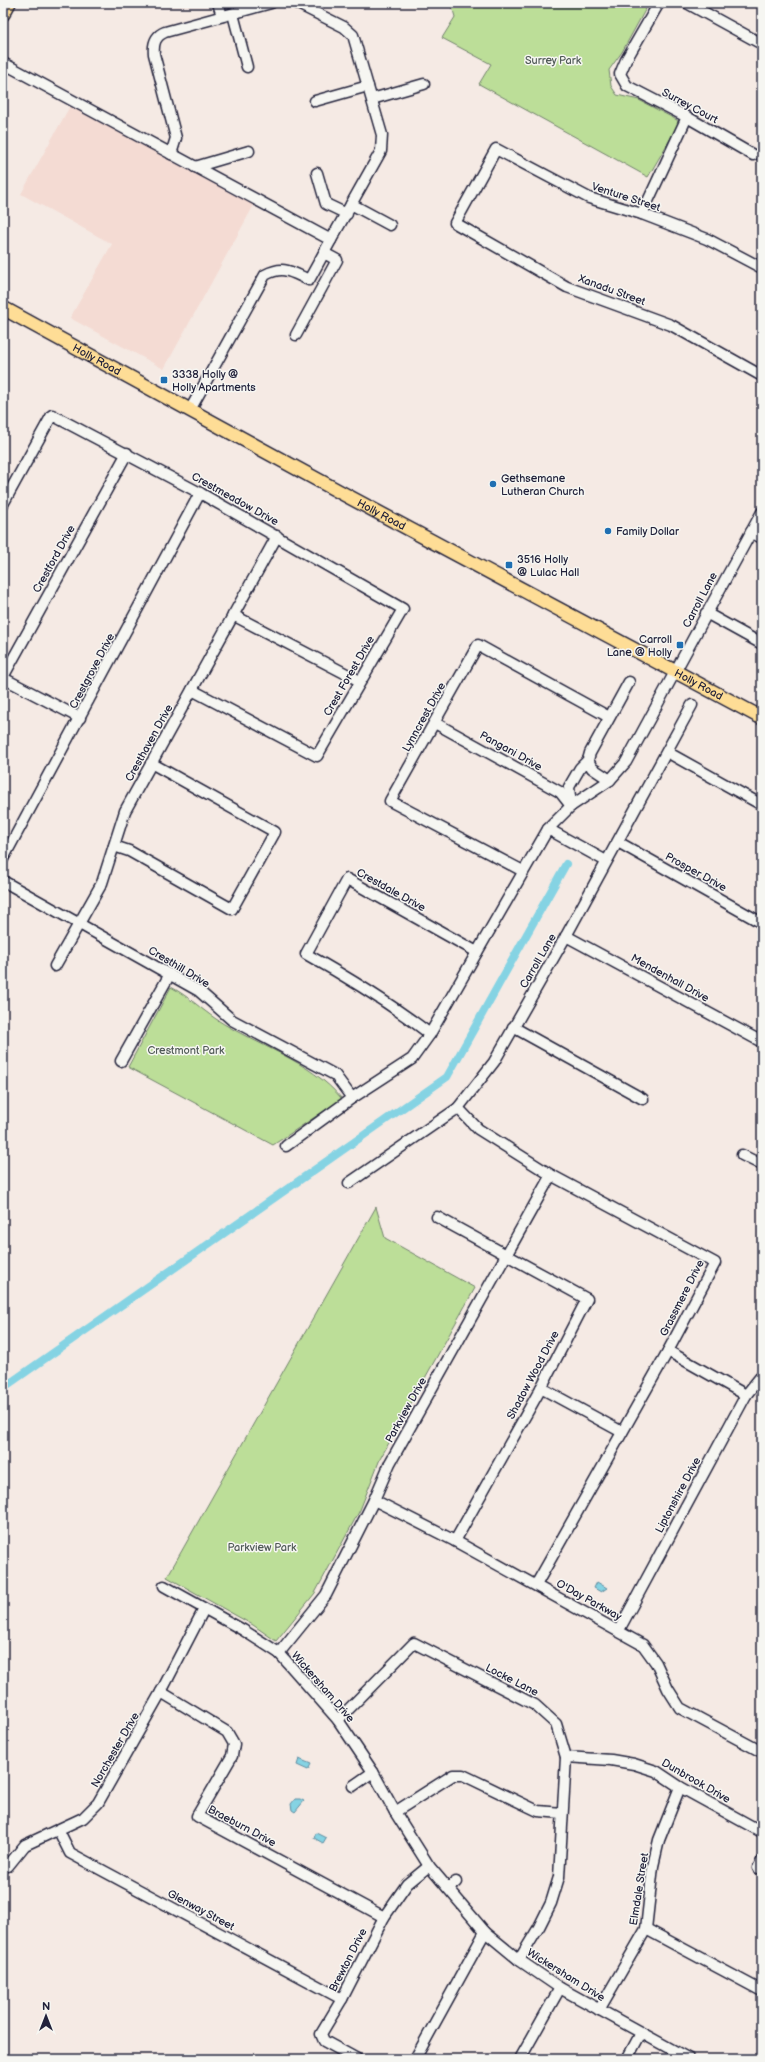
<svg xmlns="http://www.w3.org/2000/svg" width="765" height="2062" viewBox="0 0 765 2062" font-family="'Balsamiq Sans',sans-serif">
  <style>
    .built { fill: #f4dbd3 }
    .green { fill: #bcde98; stroke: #6f806a }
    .water { fill: #85d3e3; stroke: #5d8ca0 }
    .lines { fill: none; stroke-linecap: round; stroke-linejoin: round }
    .canal { stroke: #85d3e3; stroke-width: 8 }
    .minor-casing { stroke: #22223b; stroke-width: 13 }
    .major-casing { stroke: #22223b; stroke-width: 16 }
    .minor { stroke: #f6f6f2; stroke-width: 10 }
    .major { stroke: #fedd96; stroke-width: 13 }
    .poi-dot { fill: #1f6fb2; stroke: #f6f6f2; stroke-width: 1.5 }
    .labels { text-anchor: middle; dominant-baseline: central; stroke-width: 3; stroke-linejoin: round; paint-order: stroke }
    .park-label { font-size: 11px; fill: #505a57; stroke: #f6f6f2 }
    .street-label { font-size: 11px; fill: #22223b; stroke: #f6f6f2 }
    .poi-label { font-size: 11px; fill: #22223b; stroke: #f6f6f2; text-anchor: start }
  </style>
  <rect width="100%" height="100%" fill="#f5eae4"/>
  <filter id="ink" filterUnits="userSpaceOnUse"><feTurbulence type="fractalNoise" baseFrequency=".025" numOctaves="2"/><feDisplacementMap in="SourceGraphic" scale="8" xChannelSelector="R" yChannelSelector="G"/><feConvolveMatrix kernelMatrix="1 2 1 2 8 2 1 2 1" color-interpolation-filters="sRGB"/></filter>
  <g filter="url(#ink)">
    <path class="built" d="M70 106 254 205 164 369 70 318 112 244 21 194Z"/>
    <g class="green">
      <path d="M451 3H649L622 52 609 70 611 86 617 95 639 100 677 120 679 124 648 177 479 84 491 64 442 38 455 17Z"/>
      <path d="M171 987C188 996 201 1009 216 1019 257 1046 310 1060 342 1099L273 1145 128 1067Z"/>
      <path d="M376 1207 385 1238 475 1288 380 1459 360 1510 315 1593 276 1641 253 1625 167 1577Z"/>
    </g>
    <g class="water">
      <path d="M597 1582 607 1588 601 1592 594 1588Z"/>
      <path d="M299 1759 311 1764 308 1770 297 1765Z"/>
      <path d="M295 1799H300L304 1801 295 1812 292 1810 291 1804Z"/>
      <path d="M316 1833 326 1838 323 1843 314 1838Z"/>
    </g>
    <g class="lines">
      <path class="canal" d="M3 1388 447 1077 566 864"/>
      <defs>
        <g id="minor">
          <path d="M218 3 222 16"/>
          <path d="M296 3 344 27 353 35 382 135 381 151 331 240"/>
          <path d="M659 3 626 60 620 74 627 86 687 117 753 155"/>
          <path d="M687 3 762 44"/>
          <path d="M233 14 247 67"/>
          <path d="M3 63 331 240 309 280C291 272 284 265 265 275L190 410"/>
          <path d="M372 99 424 84"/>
          <path d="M315 101 368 86"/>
          <path d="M171 154 176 138 154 54C153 44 155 36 165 32L271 3"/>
          <path d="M195 167 249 151"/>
          <path d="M317 173 326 204 347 214"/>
          <path d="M351 204 390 225"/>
          <path d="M642 214 687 117"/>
          <path d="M762 268 707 239 642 214 589 198 496 149 455 223 567 287 671 325 762 376"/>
          <path d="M296 335 337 260 324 253"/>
          <path d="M3 504 52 415 200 493 403 609 317 756 192 690"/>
          <path d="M751 532 762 538"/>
          <path d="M706 613 762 644"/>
          <path d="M233 615 360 681"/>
          <path d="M3 677 127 453"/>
          <path d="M3 678 80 718"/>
          <path d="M435 723 560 792 571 806"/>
          <path d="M667 752 762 805"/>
          <path d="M610 780 592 768 588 760 590 753 629 682"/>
          <path d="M571 806 569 787 580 768 588 760"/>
          <path d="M548 829 606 861"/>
          <path d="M618 842 762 923"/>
          <path d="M114 846 129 851 232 909 275 832 151 763"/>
          <path d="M3 859 200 493"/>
          <path d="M523 871 390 801 478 645 609 717"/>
          <path d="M3 881 199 991 232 1020 335 1075 352 1098"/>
          <path d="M566 936 762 1042"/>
          <path d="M55 966 102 883 125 811 277 536"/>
          <path d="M513 1027 643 1099"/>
          <path d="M430 1034C391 1004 349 978 306 954L347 879 477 952"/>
          <path d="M121 1061 170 974"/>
          <path d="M458 1108 478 1129 551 1175 715 1263 668 1351 536 1585"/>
          <path d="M286 1146 352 1098 412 1059 430 1034 548 829 571 806 610 780 626 762 762 512"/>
          <path d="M742 1155 762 1165"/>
          <path d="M349 1183 458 1108 494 1062 566 936 692 705"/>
          <path d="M437 1217 587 1299 541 1388 455 1541"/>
          <path d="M668 1351 746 1395"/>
          <path d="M541 1388 622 1432"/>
          <path d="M374 1500 455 1541 643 1645 656 1663 668 1689 680 1708 762 1752"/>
          <path d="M164 1586 243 1630 279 1653 338 1720 373 1772 395 1812 429 1866 485 1932 519 1960 560 1988 689 2059"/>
          <path d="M619 1630 746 1395 762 1375"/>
          <path d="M279 1653 326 1595 374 1500 390 1463 551 1175"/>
          <path d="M161 1692 227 1732 234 1744 232 1756 197 1816 384 1917"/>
          <path d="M338 1720 414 1643 535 1705 556 1724 566 1757 559 1877 551 1903 539 1927 519 1960"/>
          <path d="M566 1757 611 1760 634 1764 656 1771 680 1787 762 1832"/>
          <path d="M353 1786 373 1772"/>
          <path d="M395 1812 453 1775H463L538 1811 562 1813"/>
          <path d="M59 1831 70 1853 342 1999"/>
          <path d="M8 1866 25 1845 83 1818 98 1803 161 1692 204 1609"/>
          <path d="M758 1868 762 1861"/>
          <path d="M448 1888 456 1882"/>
          <path d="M646 1929 762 1991"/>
          <path d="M599 2010 646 1929 653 1866 659 1840 680 1787"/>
          <path d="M357 2059 324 2041 321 2034 342 1999 384 1917 407 1884 429 1866"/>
          <path d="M415 2059 485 1932"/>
          <path d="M520 2059 560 1988"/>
          <path d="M627 2059 641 2033"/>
        </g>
        <g id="major">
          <path d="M3 14 9 3"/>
          <path id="s1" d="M3 308 340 492 762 718"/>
        </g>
      </defs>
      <use href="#minor" class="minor-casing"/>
      <use href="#major" class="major-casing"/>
      <use href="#minor" class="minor"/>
      <use href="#major" class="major"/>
    </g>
  </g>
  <g class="poi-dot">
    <rect x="160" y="376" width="8" height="8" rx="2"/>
    <circle cx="493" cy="484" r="4"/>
    <circle cx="608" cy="531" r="4"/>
    <rect x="505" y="561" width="8" height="8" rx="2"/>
    <rect x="676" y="641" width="8" height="8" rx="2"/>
  </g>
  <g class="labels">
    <g class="park-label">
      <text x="553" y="60">Surrey Park</text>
      <text x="186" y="1050">Crestmont Park</text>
      <text x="262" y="1547">Parkview Park</text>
    </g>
    <g class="street-label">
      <text transform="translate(690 106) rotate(28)">Surrey Court</text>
      <text transform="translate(626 197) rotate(18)">Venture Street</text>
      <text transform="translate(612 290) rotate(20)">Xanadu Street</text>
      <text stroke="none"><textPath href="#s1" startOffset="107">Holly Road</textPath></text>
      <text transform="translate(235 499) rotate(29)">Crestmeadow Drive</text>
      <text stroke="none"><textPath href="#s1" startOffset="431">Holly Road</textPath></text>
      <text transform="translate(54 559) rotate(-61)">Crestford Drive</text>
      <text transform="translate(700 600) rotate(-62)">Carroll Lane</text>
      <text transform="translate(92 671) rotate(-62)">Crestgrove Drive</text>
      <text transform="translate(349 676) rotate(-60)">Crest Forest Drive</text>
      <text stroke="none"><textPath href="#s1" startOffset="791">Holly Road</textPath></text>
      <text transform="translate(424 717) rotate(-61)">Lynncrest Drive</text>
      <text transform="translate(149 743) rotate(-61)">Cresthaven Drive</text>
      <text transform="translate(511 751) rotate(29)">Pangani Drive</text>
      <text transform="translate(696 872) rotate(29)">Prosper Drive</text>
      <text transform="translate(391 890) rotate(29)">Crestdale Drive</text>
      <text transform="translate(538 961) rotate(-60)">Carroll Lane</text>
      <text transform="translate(179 967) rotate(31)">Cresthill Drive</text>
      <text transform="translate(670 978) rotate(29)">Mendenhall Drive</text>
      <text transform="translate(682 1298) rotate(-63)">Grassmere Drive</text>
      <text transform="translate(533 1375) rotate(-62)">Shadow Wood Drive</text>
      <text transform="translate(406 1410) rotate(-61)">Parkview Drive</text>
      <text transform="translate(678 1495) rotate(-62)">Liptonshire Drive</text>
      <text transform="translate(589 1600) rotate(29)">O'Day Parkway</text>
      <text transform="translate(512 1680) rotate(27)">Locke Lane</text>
      <text transform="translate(323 1687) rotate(49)">Wickersham Drive</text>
      <text transform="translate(115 1750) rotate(-60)">Norchester Drive</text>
      <text transform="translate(696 1781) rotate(30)">Dunbrook Drive</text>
      <text transform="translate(242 1826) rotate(28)">Braeburn Drive</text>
      <text transform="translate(639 1889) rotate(-81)">Elmdale Street</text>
      <text transform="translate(201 1910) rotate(28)">Glenway Street</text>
      <text transform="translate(348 1960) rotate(-63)">Brewton Drive</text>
      <text transform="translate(566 1975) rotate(32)">Wickersham Drive</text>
    </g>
    <g class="poi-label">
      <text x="172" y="374">3338 Holly @<tspan x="172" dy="13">Holly Apartments</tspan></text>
      <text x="501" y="478">Gethsemane<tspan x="501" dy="13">Lutheran Church</tspan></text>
      <text x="616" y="531">Family Dollar</text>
      <text x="517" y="559">3516 Holly<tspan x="517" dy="13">@ Lulac Hall</tspan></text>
      <text x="672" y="639" text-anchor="end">Carroll<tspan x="672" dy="13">Lane @ Holly</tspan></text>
    </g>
  </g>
  <rect width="765" height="2062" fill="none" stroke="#f6f6f2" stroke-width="16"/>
  <rect x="8" y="8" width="749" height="2046" fill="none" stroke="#22223b" stroke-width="1.5" filter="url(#ink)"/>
  <g transform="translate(46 2016)" stroke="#f6f6f2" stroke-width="3" paint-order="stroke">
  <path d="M0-3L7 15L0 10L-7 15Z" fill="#22223b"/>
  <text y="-6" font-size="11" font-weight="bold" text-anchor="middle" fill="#22223b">N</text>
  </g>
</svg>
